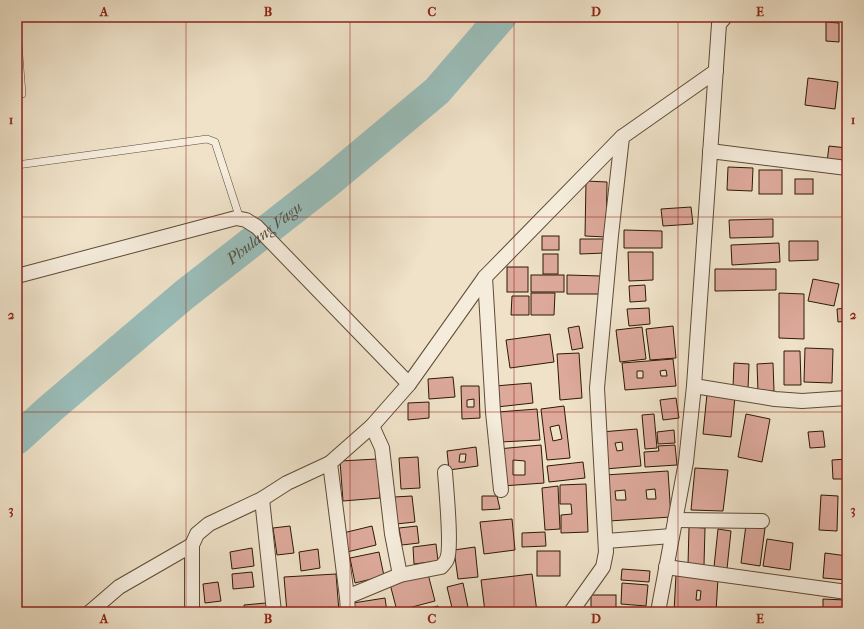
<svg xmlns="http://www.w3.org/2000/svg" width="864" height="629" viewBox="0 0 864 629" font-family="'IM FELL French Canon',serif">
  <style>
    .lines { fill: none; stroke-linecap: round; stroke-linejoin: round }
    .river { stroke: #9abdb9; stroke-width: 31 }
    .building { fill: #dda99b; stroke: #2e1906; fill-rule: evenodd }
    .service-casing { stroke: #5e4b37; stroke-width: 8 }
    .minor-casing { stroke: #5e4b37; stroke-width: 16 }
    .service { stroke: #f5ecdc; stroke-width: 7 }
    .minor { stroke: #f5ecdc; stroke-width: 14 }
    .grid { fill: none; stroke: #8f2418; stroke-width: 1; stroke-opacity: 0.55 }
    .labels { text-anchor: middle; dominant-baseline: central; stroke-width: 3.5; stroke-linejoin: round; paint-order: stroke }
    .water-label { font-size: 16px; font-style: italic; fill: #545245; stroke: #f5ecdc }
    .neatline { fill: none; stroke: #8f2418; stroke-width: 1.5 }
    .grid-label { font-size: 13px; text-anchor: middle; font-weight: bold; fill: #8f2418 }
  </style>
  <rect width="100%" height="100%" fill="#efe2c9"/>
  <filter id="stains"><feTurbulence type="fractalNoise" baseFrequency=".005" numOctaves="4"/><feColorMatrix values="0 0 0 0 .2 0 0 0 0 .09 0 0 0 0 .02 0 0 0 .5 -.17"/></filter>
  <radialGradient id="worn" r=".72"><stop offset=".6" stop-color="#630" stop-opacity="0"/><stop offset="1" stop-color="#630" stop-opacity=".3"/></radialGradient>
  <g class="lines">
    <path class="river" id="s1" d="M17 439 51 408 184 295 327 183 437 91 501 17"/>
  </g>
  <g class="building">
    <path d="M826 22 839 23V42L826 41Z"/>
    <path d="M808 78 838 82 835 109 805 105Z"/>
    <path d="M829 146 847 148V164L827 162Z"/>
    <path d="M728 167 753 168 752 191 727 190Z"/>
    <rect x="759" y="170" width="23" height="24"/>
    <rect x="795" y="179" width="18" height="15"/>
    <path d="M586 181 607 182 606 237 585 236Z"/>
    <path d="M691 207 693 224 663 226 661 209Z"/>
    <path d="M773 219V237L730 238 729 220Z"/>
    <path d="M624 230 662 231V248H624Z"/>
    <rect x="542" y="236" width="17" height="14"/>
    <path d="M580 239H605V253L580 254Z"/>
    <path d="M789 241H818V260L789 261Z"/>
    <path d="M779 243 780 262 732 265 731 245Z"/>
    <path d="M628 252H653V280L629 281Z"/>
    <rect x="543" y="254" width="15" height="20"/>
    <rect x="507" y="267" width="21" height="25"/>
    <path d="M715 269H776V290L715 291Z"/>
    <rect x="531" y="275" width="33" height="17"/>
    <path d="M567 275 601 276 600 294H567Z"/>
    <path d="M813 279 839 284 834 306 808 301Z"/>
    <path d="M645 285 646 301 630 302 629 286Z"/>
    <path d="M531 293H555L554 315H531Z"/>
    <path d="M779 293 804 294V339L779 338Z"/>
    <path d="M512 296H529V315H511Z"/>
    <path d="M649 308 650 324 629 326 627 309Z"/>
    <path d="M847 308V321L838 322 837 309Z"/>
    <path d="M579 326 583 348 572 350 568 328Z"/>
    <path d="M673 326 676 358 650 360 646 329Z"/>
    <path d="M642 327 646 359 620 362 616 330Z"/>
    <path d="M550 334 554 362 510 368 506 340Z"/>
    <path d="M805 348 833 349 832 383 804 382Z"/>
    <path d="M784 351H800L801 385H784Z"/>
    <path d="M579 353 582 398 560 400 557 354Z"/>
    <path d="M673 359 676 386 625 390 622 363ZM666 370 667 376H661L660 371ZM637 371H643V378H637Z"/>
    <path d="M734 363 749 364 748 389 733 388Z"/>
    <path d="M773 363 774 391 758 392 757 364Z"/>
    <path d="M453 377 455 397 429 399 428 379Z"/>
    <path d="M531 383 533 403 497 407 495 386Z"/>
    <path d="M461 386H479L480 418 462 419ZM474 399V407H467V400Z"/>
    <path d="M707 394 735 397 731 437 703 434Z"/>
    <path d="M676 398 679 418 663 420 660 400Z"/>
    <path d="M429 402V418L408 420V403Z"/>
    <path d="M564 406 570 458 547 460 541 409ZM559 425 562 439 553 441 550 427Z"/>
    <path d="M537 409 540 440 500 442 498 412Z"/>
    <path d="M654 414 657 448 645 449 642 415Z"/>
    <path d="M746 414 770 419 762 462 738 457Z"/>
    <path d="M637 429 641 466 605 469 601 432ZM622 442 623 450 617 451 615 443Z"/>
    <path d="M674 430 675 443 658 444 657 432Z"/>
    <path d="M823 431 825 447 810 448 808 432Z"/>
    <path d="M541 445 544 483 502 486 498 449ZM513 460 525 461V475H513Z"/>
    <path d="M675 445 677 465 645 467 644 452 659 451 658 446Z"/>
    <path d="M476 447 478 466 449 470 447 451ZM460 454H466L465 462H459Z"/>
    <path d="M418 457 420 488 401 489 399 458Z"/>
    <path d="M377 459 380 498 343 501 340 461Z"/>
    <path d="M847 459V479H833L832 460Z"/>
    <path d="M583 462 585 478 549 482 547 466Z"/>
    <path d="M695 468 728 470 723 511 691 510Z"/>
    <path d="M668 471 671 517 609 521 605 475ZM655 489 656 499H647L646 490ZM625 490 626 500H616L615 491Z"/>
    <path d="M586 484 588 532 561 533V515L572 514 571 504H560V485Z"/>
    <path d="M558 486 560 529 545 530 542 488Z"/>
    <path d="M821 495 838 496 837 531 819 530Z"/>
    <path d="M412 496 415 522 396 524 394 497Z"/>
    <path d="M482 496H497L500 509 482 510Z"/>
    <path d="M512 519 515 550 484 554 480 522Z"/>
    <path d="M746 525 765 528 760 566 741 563Z"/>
    <path d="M290 526 294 553 277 555 273 528Z"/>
    <path d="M372 526 376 545 347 552 343 533Z"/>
    <path d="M417 526 419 543 402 545 399 528Z"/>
    <path d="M689 527 705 528 704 565H688Z"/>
    <path d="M718 529 731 531 727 569 714 567Z"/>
    <path d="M545 532 546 546 522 547V533Z"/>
    <path d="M767 539 793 543 790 570 763 566Z"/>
    <path d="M436 544 438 561 414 564 413 547Z"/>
    <path d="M475 547 478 577 458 579 454 550Z"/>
    <path d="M252 548 254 566 232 569 230 552Z"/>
    <path d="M318 549 320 568 301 571 299 552Z"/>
    <rect x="537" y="551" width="23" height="25"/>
    <path d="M379 552 384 576 355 583 350 558Z"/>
    <path d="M825 553 847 556V580L823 578Z"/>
    <path d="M622 569 650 571 649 582 621 580Z"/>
    <path d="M252 572 254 587 233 589 232 574Z"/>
    <path d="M336 574 339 612H287L284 577Z"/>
    <path d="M428 574 435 601 397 611 390 584Z"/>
    <path d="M532 574 537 612H485L481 580Z"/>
    <path d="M676 575 718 578 716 612H674ZM697 590 701 591 700 600H696Z"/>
    <path d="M218 582 221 601 205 603 203 584Z"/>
    <path d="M463 583 469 612H453L447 587Z"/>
    <path d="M622 583 648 585 646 606 621 604Z"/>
    <rect x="591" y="595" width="25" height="17"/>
    <path d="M385 598 387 612H355L353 603Z"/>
    <path d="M823 599 845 600 844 612H823Z"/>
    <path d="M266 603 267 612H245L244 605Z"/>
    <path d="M438 606 439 612H422L421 610Z"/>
    <path d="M218 607V612H202V608Z"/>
    <rect x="795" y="608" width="19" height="4"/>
  </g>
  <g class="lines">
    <defs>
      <g id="service">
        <path d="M17 30 22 94"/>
        <path d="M17 165 207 139 215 142 240 219"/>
      </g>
      <g id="minor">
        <path d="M710 151 847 168"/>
        <path d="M17 276 236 218 246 220 257 227 409 384 372 426 330 463 347 597 348 612"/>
        <path d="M485 277 493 412 501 490"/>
        <path d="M409 384 485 277 622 137"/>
        <path d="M694 386 775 399 802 401 847 398"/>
        <path d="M372 426 382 448 392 534 400 575"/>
        <path d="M262 499 274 612"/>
        <path d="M675 520 762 521"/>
        <path d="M606 541 672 536"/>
        <path d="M666 567 847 592"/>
        <path d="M347 597 400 575 441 567C443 565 446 562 447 559 452 548 446 487 445 472"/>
        <path d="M90 612 119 587 192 545"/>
        <path d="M192 612V545L197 534 209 524 262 499 287 483 330 463"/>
        <path d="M571 612 603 567 606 552 597 388 611 235 622 137 716 71"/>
        <path d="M658 612 686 462 694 386 719 24 725 17"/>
      </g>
    </defs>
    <use href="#service" class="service-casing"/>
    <use href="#minor" class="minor-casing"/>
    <use href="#service" class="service"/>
    <use href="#minor" class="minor"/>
  </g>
  <path class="grid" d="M186 17V612M350 17V612M514 17V612M678 17V612M17 217H847M17 412H847"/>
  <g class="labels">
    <g class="water-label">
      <text stroke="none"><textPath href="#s1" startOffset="322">Phulang Vagu</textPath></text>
    </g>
  </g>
  <rect width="864" height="629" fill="none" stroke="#efe2c9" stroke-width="44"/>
  <rect x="22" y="22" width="820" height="585" class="neatline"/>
  <g class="grid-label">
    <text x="104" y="16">A</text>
    <text x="268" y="16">B</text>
    <text x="432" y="16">C</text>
    <text x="596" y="16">D</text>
    <text x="760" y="16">E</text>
    <text x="11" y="124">1</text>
    <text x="853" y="124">1</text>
    <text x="11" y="319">2</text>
    <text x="853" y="319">2</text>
    <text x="11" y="514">3</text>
    <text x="853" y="514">3</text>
    <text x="104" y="623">A</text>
    <text x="268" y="623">B</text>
    <text x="432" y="623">C</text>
    <text x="596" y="623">D</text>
    <text x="760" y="623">E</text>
  </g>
  <rect width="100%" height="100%" filter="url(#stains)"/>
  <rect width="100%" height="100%" fill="url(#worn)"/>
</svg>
